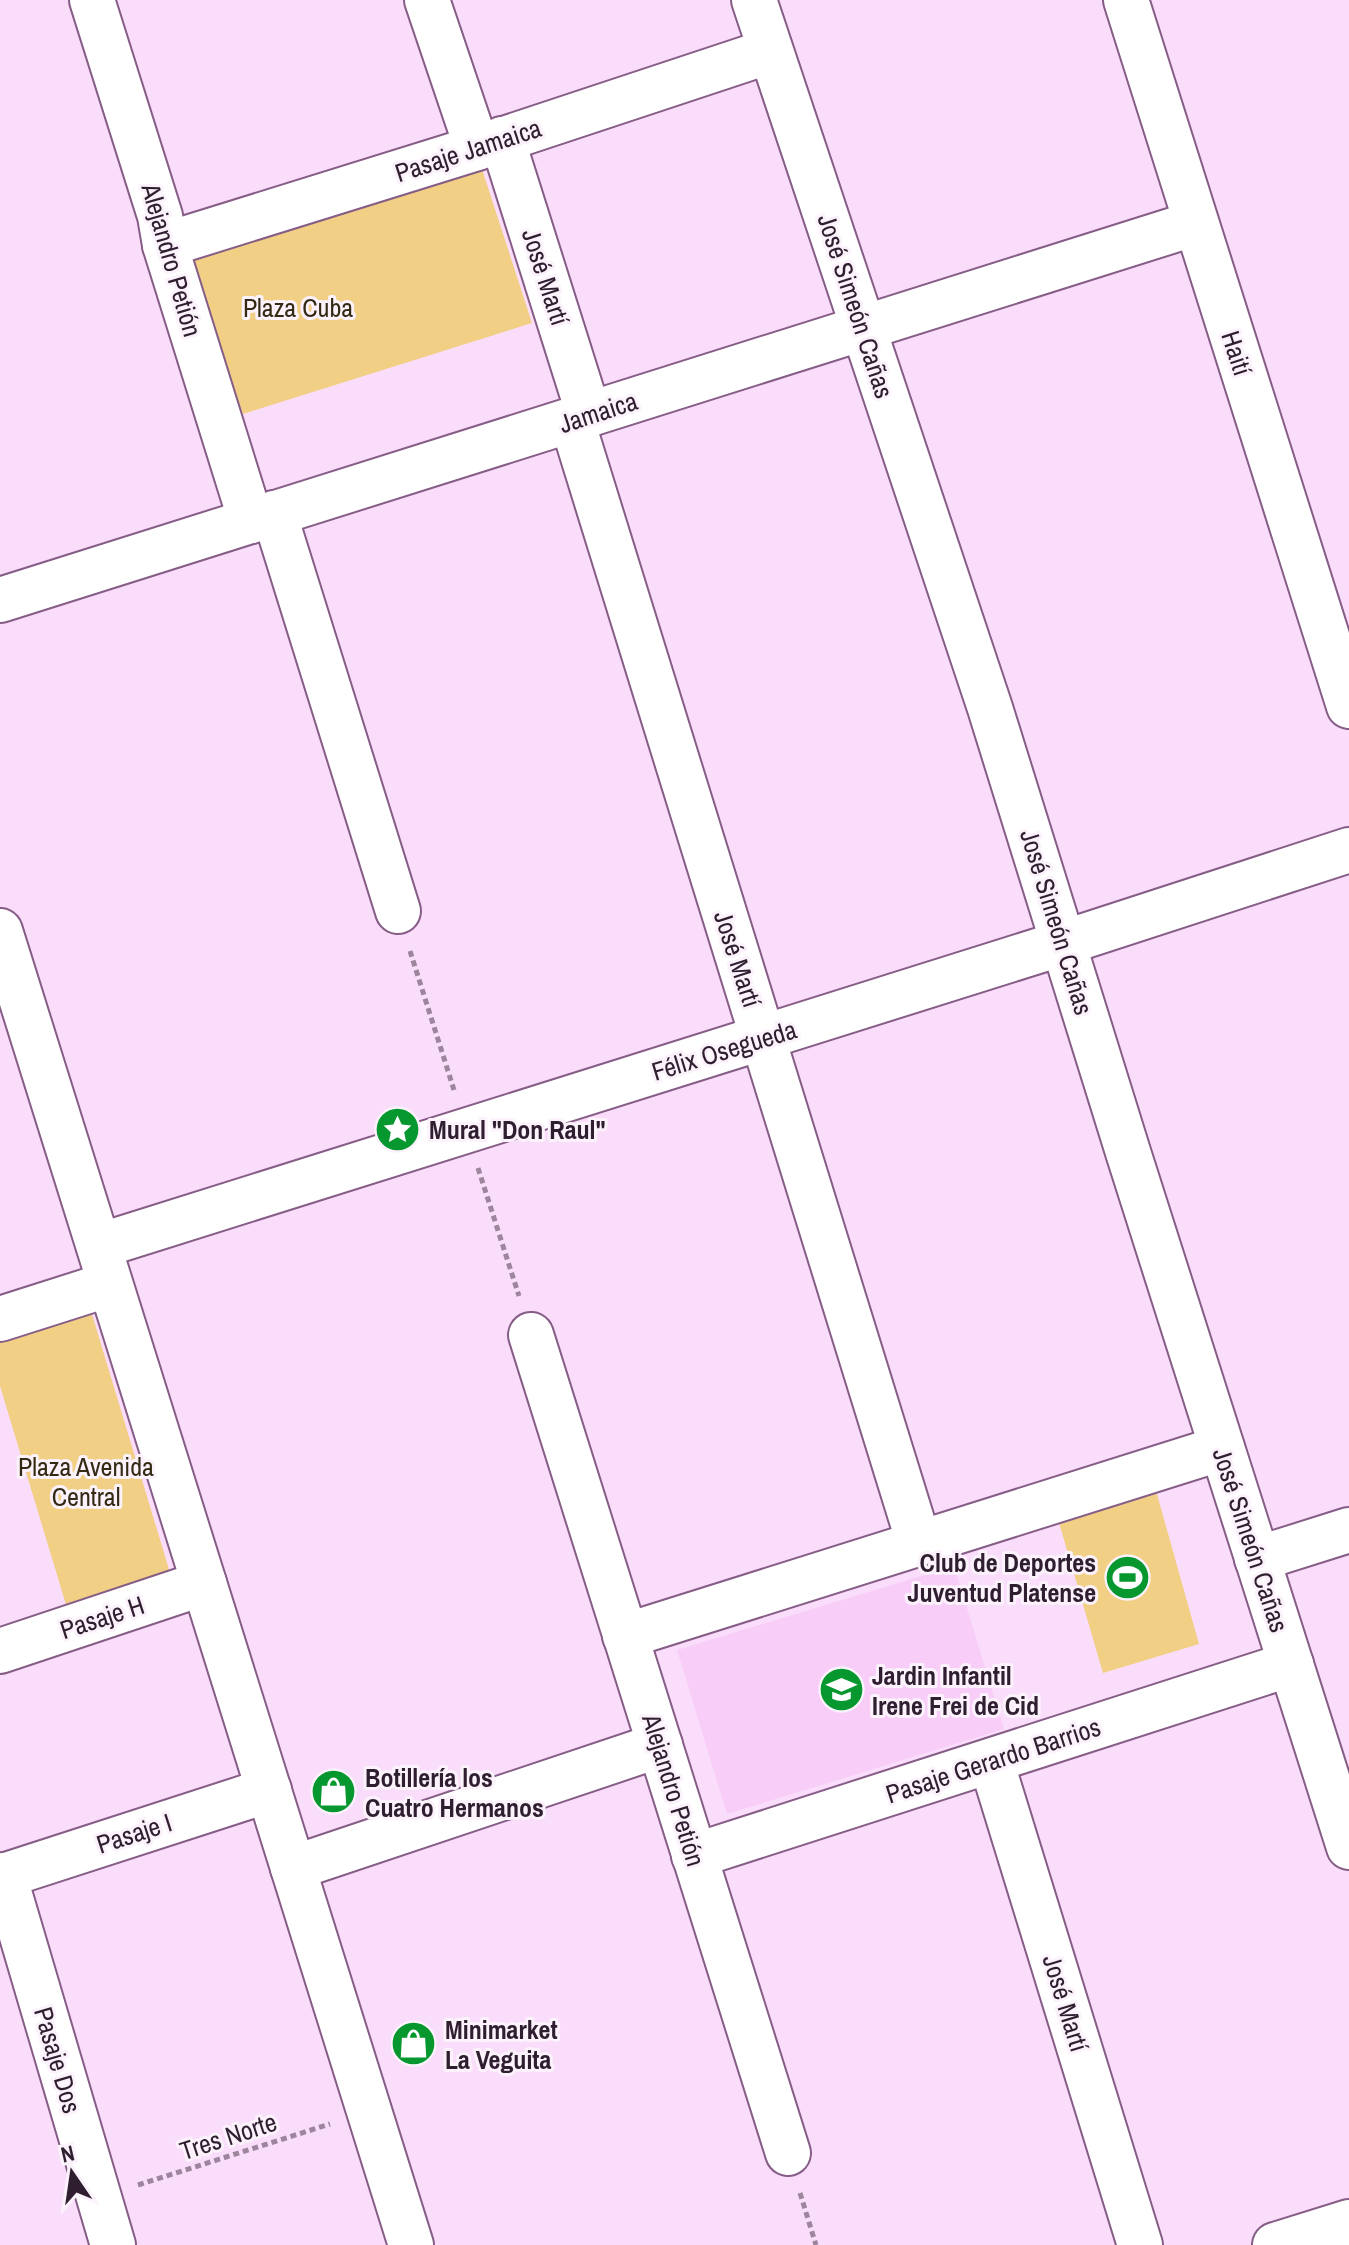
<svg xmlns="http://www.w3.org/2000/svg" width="1349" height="2245" viewBox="0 0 1349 2245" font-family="'Archivo Narrow',sans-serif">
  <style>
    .built { fill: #f8cef9 }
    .green { fill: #f1cf85 }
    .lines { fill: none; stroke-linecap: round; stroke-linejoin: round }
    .minor-casing { stroke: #865d87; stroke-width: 48 }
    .path { stroke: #9c859d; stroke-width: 5; stroke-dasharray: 6 4; stroke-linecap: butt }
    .minor { stroke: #fff; stroke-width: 44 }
    .labels { text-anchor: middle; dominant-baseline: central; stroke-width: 6; stroke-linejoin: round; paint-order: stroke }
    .street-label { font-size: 26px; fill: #2f1e30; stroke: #fbf2fb }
    .park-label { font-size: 26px; fill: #342a14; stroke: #fbf2fb }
    .poi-label { font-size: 26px; font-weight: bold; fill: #2f1e30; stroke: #fbf2fb; text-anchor: start }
  </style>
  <rect width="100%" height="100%" fill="#faddfa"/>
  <path class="built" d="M954 1566 1004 1729 727 1814 677 1650Z"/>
  <g class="green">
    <path d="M480 163 532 323 243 414 181 251Z"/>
    <path d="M91 1311 171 1576 67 1608 0 1386V1338Z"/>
    <path d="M1153 1480 1199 1644 1103 1673 1055 1509Z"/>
  </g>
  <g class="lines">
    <defs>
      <g id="minor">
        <path d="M92 0 160 216 165 245 251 521"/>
        <path d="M427 0 477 148"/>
        <path d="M754 0 990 708 1128 1152 1349 1847"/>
        <path d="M1126 0 1349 706"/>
        <path d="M502 139 589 415"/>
        <path d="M165 245 477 148 770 51"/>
        <path d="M572 421 919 1543"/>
        <path d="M274 513 398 911"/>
        <path d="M0 600 1196 223"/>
        <path d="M0 931 411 2245"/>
        <path d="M99 1246 1063 943 1349 850"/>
        <path d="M0 1319 110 1284"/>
        <path d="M531 1335 788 2153"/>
        <path d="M1257 1559 1349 1530"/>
        <path d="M625 1636 1222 1448"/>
        <path d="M0 1651 204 1583"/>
        <path d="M991 1761 1140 2245"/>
        <path d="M694 1856 1291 1664"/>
        <path d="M293 1868 660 1745"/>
        <path d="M4 1875 113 2245"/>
        <path d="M0 1877 269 1790"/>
        <path d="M1275 2245 1349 2222"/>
      </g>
    </defs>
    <use href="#minor" class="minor-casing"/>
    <g class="path">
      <path d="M410 951 454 1090"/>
      <path d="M478 1168 519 1296"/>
      <path d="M138 2185 330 2124"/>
      <path d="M800 2193 816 2245"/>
    </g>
    <use href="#minor" class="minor"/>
  </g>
  <defs>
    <symbol id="sight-disc" viewBox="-11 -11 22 22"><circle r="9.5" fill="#06972e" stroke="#fbf2fb"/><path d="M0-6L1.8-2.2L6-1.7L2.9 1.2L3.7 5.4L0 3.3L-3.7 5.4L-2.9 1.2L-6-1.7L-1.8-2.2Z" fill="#fff"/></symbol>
    <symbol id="stadium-disc" viewBox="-11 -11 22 22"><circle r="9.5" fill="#06972e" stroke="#fbf2fb"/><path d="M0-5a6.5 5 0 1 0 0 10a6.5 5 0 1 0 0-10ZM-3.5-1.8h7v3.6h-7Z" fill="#fff"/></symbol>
    <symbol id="school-disc" viewBox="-11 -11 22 22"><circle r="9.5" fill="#06972e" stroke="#fbf2fb"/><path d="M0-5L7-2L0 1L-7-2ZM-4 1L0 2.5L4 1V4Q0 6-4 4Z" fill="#fff"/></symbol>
    <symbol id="shop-disc" viewBox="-11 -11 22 22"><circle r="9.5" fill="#06972e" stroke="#fbf2fb"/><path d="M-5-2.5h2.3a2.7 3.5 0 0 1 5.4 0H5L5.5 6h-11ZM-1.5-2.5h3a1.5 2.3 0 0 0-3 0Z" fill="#fff"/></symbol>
  </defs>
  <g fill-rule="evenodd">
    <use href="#sight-disc" x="372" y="1104" width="51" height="51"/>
    <use href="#stadium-disc" x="1102" y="1552" width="51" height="51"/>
    <use href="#school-disc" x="816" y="1664" width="51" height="51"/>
    <use href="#shop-disc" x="308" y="1766" width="51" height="51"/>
    <use href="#shop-disc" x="388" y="2018" width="51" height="51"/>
  </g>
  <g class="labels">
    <g class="street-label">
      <text transform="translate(468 150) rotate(-18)">Pasaje Jamaica</text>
      <text transform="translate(172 260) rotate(74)">Alejandro Petión</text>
      <text transform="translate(546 277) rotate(72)">José Martí</text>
      <text transform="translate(856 306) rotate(72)">José Simeón Cañas</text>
      <text transform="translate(1237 353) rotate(72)">Haití</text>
      <text transform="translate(598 412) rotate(-18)">Jamaica</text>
      <text transform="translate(1057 922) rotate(73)">José Simeón Cañas</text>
      <text transform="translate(738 959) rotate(72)">José Martí</text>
      <text transform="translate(724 1050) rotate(-17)">Félix Osegueda</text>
      <text transform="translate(1251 1540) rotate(72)">José Simeón Cañas</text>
      <text transform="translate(102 1617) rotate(-18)">Pasaje H</text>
      <text transform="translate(993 1760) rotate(-18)">Pasaje Gerardo Barrios</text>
      <text transform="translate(674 1790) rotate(73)">Alejandro Petión</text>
      <text transform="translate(134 1833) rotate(-18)">Pasaje I</text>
      <text transform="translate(1066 2003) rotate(73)">José Martí</text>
      <text transform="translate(58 2060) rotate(74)">Pasaje Dos</text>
      <text transform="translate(228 2136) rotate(-18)">Tres Norte</text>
    </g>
    <g class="park-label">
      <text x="298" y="307">Plaza Cuba</text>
      <text x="86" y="1466">Plaza Avenida<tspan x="86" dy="30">Central</tspan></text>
    </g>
    <g class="poi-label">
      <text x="429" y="1129">Mural "Don Raul"</text>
      <text x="1096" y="1562" text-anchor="end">Club de Deportes<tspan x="1096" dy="30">Juventud Platense</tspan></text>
      <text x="872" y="1675">Jardin Infantil<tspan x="872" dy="30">Irene Frei de Cid</tspan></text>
      <text x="365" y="1777">Botillería los<tspan x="365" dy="30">Cuatro Hermanos</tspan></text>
      <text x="445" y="2029">Minimarket<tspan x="445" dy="30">La Veguita</tspan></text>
    </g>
  </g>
  <g transform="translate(72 2173) rotate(347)" stroke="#fbf2fb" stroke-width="6" paint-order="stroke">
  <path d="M0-6L14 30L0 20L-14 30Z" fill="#2f1e30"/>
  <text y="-12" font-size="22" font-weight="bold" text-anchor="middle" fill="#2f1e30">N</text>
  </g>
</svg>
